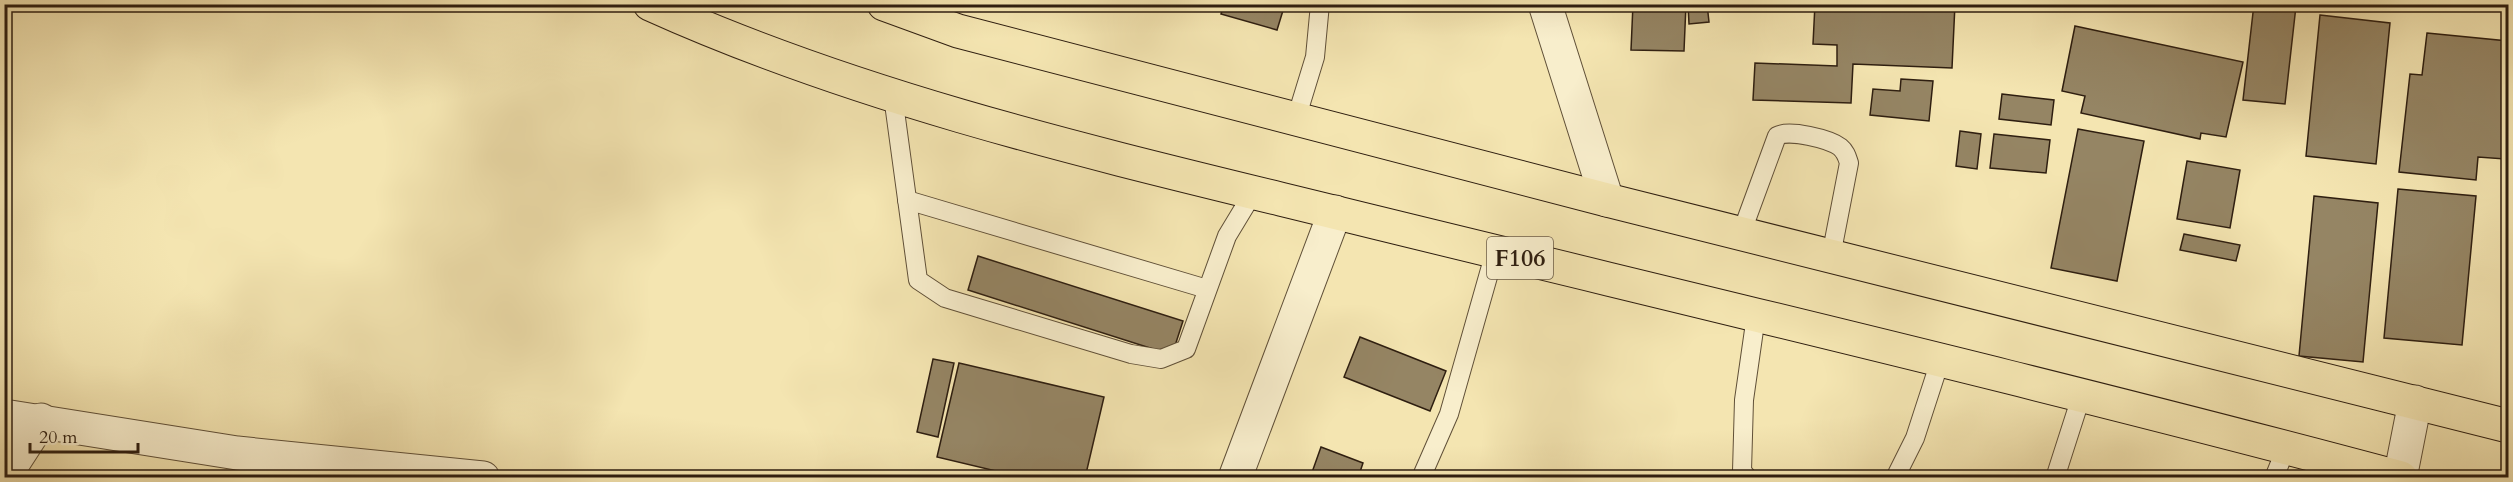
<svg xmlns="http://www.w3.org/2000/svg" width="2513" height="482" viewBox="0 0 2513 482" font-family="Cardo,serif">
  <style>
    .building { fill: #958564; stroke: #2e1e10; stroke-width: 1.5 }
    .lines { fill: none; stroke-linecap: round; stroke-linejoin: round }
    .service-casing { stroke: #605038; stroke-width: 20 }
    .minor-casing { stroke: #605038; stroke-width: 35 }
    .primary-casing { stroke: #2e1e10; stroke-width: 35 }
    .service { stroke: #f8eecc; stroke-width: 18 }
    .minor { stroke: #f8eecc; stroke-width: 33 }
    .primary { stroke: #f4e5b1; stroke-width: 33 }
    .labels { text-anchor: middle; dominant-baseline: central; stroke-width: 4.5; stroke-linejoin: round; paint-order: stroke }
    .shield { fill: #f8eecc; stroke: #6b5c48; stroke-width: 1.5 }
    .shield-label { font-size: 24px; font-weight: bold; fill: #2e1e10 }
  </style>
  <rect width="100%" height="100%" fill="#f4e5b1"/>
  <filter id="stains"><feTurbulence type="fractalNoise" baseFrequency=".00333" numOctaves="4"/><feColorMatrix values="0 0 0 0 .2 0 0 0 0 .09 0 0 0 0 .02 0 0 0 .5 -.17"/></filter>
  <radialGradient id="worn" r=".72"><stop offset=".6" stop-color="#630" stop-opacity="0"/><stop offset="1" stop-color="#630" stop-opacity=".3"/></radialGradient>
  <g class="building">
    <path d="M1224 4H1285L1277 30 1221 14Z"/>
    <path d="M1633 4H1686L1684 51 1631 50Z"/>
    <path d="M1688 4H1707L1709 22 1689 24Z"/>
    <path d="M1815 4H1955L1952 68 1853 64 1851 103 1753 100 1755 63 1837 66V45L1813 44Z"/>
    <path d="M2254 4 2296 6 2285 104 2243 100Z"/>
    <path d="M2320 15 2390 23 2376 164 2306 156Z"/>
    <path d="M2075 26 2243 62 2226 137 2201 133 2200 139 2081 113 2085 96 2062 91Z"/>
    <path d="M2427 33 2508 41V126L2505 159 2478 157 2476 180 2399 172 2410 74 2422 75Z"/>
    <path d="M1901 79 1933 81 1929 121 1870 115 1873 89 1900 91Z"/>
    <path d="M2002 94 2054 100 2051 125 1999 119Z"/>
    <path d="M2078 129 2144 141 2117 281 2051 268Z"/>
    <path d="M1960 131 1981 134 1977 169 1956 166Z"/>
    <path d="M1994 134 2050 140 2046 173 1990 168Z"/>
    <path d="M2187 161 2240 170 2230 228 2177 219Z"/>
    <path d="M2398 189 2476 196 2462 345 2384 338Z"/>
    <path d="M2314 196 2378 203 2363 362 2299 356Z"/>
    <path d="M2184 234 2240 245 2236 261 2180 250Z"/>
    <path d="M978 256 1183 321 1172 355 968 290Z"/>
    <path d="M1360 337 1446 371 1430 411 1344 377Z"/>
    <path d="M933 359 954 363 938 437 917 432Z"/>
    <path d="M959 363 1104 397 1085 478H1025L937 457Z"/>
    <path d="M1321 447 1363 463 1358 478H1310Z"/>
  </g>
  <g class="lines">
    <defs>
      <g id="service">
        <path d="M893 96 918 280 945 298 1131 354 1161 359 1186 349 1227 236 1253 193"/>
        <path d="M1296 119 1315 57 1320 4"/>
        <path d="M907 200 1207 289"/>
        <path d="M1741 234 1777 136C1789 129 1829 139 1840 147 1846 152 1847 157 1849 163L1831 256"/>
        <path d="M1421 478 1449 414 1495 252"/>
        <path d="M1748 478 1742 471 1744 400 1756 316"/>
        <path d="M1895 478 1915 438 1940 361"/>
        <path d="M2055 478 2081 397"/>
        <path d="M2274 478 2286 448"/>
      </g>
      <g id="minor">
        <path d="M1545 4 1607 200"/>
        <path d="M4 416 237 453 483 478"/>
        <path d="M4 477 41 420"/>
        <path d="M1235 478 1335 212"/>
        <path d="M2400 478 2415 402"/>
      </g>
      <g id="primary">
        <path d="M650 4C878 107 1132 162 1374 222 1717 306 2061 387 2401 478"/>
        <path d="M884 4 958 31 1607 200 2508 426"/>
      </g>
    </defs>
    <use href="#service" class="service-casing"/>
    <use href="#minor" class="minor-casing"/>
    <use href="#primary" class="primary-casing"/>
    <use href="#service" class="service"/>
    <use href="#minor" class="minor"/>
    <use href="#primary" class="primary"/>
  </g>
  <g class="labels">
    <rect class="shield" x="1487" y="237" width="66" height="42" rx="4.5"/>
    <g class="shield-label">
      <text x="1520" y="258">F106</text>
    </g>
  </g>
  <rect width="2513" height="482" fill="none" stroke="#f4e5b1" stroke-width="24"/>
  <rect x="6" y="6" width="2501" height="470" fill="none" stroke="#2e1e10" stroke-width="3"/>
  <rect x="12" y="12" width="2489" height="458" fill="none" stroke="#2e1e10" stroke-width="1.5"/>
  <path d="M30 443v9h108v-9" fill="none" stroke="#2e1e10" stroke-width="3"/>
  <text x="39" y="443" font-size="18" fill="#2e1e10" stroke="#f8eecc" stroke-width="4.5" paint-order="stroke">20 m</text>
  <rect width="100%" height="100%" filter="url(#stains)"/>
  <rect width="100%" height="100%" fill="url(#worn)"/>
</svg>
